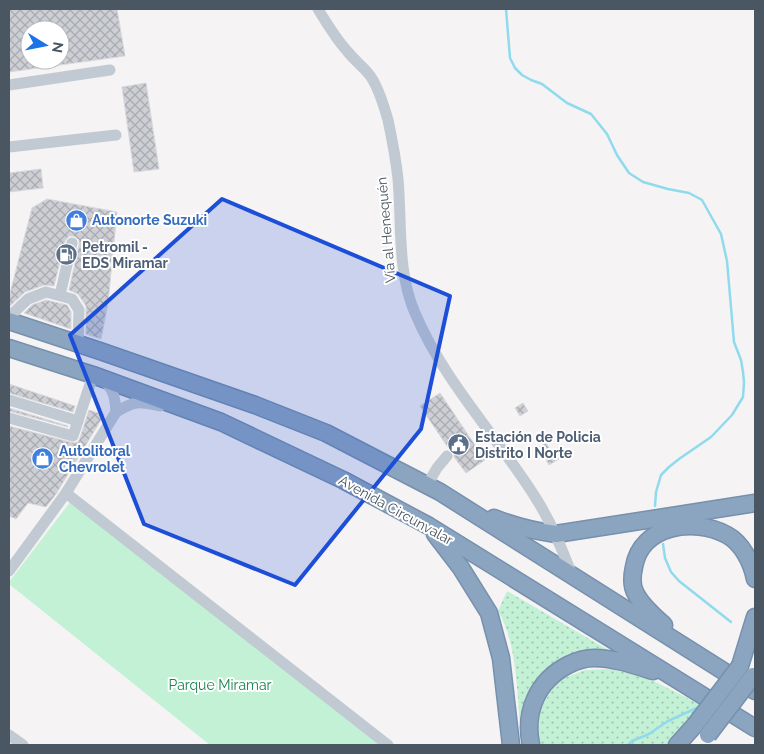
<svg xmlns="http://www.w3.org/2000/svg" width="764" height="754" viewBox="0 0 764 754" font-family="Raleway,sans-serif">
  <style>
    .grass { fill: url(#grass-dots) }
    .green { fill: #c3f1d5 }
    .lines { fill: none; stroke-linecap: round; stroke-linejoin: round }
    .stream { stroke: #90daee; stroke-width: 2.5 }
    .building { fill: url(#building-cross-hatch); stroke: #d7d9de; fill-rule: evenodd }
    .highway-casing { stroke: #7690ad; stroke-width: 19 }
    .minor { stroke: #c1cad2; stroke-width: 11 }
    .highway { stroke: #8ba5c1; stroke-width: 16 }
    .highway-bridge-casing { stroke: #7690ad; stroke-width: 19; stroke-linecap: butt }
    .highway-bridge { stroke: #8ba5c1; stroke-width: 16 }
    .marked { fill: #1d4ed8; fill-opacity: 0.2; stroke: #1d4ed8; stroke-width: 4; stroke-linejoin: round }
    .labels { text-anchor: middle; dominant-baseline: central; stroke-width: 4; stroke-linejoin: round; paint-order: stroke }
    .shop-label { font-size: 14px; font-weight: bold; fill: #366cbe; stroke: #fff; text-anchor: start }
    .street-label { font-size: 14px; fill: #4a5661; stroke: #fff }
    .service-label { font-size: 14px; font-weight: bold; fill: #4e5e75; stroke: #fff; text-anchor: start }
    .park-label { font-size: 14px; fill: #17864f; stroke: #fff }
  </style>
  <defs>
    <pattern id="grass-dots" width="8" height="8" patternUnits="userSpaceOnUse" patternTransform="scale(1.25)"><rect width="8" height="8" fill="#c3f1d5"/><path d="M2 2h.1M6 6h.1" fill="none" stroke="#a0c6b0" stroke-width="1.8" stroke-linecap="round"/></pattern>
    <pattern id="building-cross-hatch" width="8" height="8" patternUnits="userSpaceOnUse" patternTransform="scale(1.25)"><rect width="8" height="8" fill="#cdcfd5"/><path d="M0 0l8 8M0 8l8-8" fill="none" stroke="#a8abb0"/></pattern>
  </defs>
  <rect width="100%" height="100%" fill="#f5f3f3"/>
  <g class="grass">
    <path d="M507 591 610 651 593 652 527 703 521 736C517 698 518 644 498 611Z"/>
    <path d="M609 669 646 677 701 705 669 745H539L537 726 539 716 543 704 555 685 564 678 585 670Z"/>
  </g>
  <path class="green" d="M71 501 383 745H210L9 584V582Z"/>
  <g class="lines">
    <g class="stream">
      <path d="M506 9 510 58 515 68 522 75 531 80 542 84 567 103 591 114 607 134 617 155 629 173 643 182 668 189 689 193 702 200 721 234 727 261 734 342 741 360 743 372 744 382 743 397 732 415 711 437 679 459 669 467 661 475 656 492 655 506"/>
      <path d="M663 544 665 558 671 572 679 581 731 622"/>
      <path d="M628 745 632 741 649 734 668 721 701 706"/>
    </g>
  </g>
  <g class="building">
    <path d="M9 9H117L125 56 9 72ZM30 30H60V60H30Z"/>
    <path d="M146 83 159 169 134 172 122 87Z"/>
    <path d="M41 169 43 188 9 192V173Z"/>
    <path d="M47 199 117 212 108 303 101 339 86 334V306L78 294 69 290 79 245V240L74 236H69L65 241 54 286 44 285 25 292 9 307V297L32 208Z"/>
    <path d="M46 300 67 305 71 312V329L24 313 32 305Z"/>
    <path d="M9 384 75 406 73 412 9 393Z"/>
    <path d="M440 393 485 460 466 473 454 457V453L449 449 420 406Z"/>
    <path d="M523 403 528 411 520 416 515 408Z"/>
    <path d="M9 408 68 426V427L9 411Z"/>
    <path d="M89 410 104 415 56 494 46 507 28 503 16 519 9 516V426L74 443 78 442 80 438Z"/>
    <path d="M546 443 551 451 560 447 563 453 558 456 559 459 549 465 539 447Z"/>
  </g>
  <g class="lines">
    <defs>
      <g id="highway">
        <path d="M9 321 100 351 255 405 326 433 440 492 755 691"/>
        <path d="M9 348 93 375 221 422 343 480 429 526 755 728"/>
        <path d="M494 518C514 526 534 531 556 534L755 503"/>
        <path d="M435 534 461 568 489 613 501 658 511 745"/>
        <path d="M664 625C654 616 642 606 636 594 631 586 632 576 634 567 641 525 694 517 727 535 742 543 752 563 755 579"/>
        <path d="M740 666 755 617"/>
        <path d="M531 745C524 712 537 681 568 665 576 661 585 658 594 658 614 658 634 665 653 671"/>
        <path d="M677 745 695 725"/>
      </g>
    </defs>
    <use href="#highway" class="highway-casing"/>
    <g class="minor">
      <path d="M318 9C327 24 336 39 348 52 355 61 365 68 371 77 379 89 384 106 388 120 392 139 396 160 398 179 402 224 397 272 415 313 444 382 498 437 537 500 552 524 562 549 572 575"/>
      <path d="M9 85 110 70"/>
      <path d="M9 147 116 135"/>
      <path d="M60 295 72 243"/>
      <path d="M9 317 28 299 46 292 72 299 79 310 78 343"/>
      <path d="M104 380C114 391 115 397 116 412"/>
      <path d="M9 400 78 421"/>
      <path d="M9 418 73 436 93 375"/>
      <path d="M427 485 437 468 447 456"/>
      <path d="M66 493 388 745"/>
      <path d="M9 571 66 493 116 412C134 401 139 401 160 406"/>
      <path d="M9 735 23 745"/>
    </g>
    <use href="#highway" class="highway"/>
    <defs>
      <g id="highway-bridge">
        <path d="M695 725 740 666"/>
        <path d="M708 735 753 676"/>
      </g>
    </defs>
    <use href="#highway-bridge" class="highway-bridge-casing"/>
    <use href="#highway-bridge" class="highway-bridge"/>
  </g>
  <path class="marked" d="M222 199 450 296 421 429 295 585 144 524 70 335Z"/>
  <defs>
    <symbol id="shop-disc" viewBox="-11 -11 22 22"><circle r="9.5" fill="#3f7fe0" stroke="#fff"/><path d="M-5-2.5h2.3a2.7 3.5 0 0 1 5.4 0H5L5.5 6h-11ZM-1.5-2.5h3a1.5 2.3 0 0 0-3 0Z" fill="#fff"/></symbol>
    <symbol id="fuel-disc" viewBox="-11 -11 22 22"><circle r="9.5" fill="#5c6f8a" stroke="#fff"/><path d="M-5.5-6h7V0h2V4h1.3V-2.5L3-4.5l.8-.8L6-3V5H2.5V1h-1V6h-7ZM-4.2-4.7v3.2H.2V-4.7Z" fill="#fff"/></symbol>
    <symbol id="civic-disc" viewBox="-11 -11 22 22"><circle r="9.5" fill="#5c6f8a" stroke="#fff"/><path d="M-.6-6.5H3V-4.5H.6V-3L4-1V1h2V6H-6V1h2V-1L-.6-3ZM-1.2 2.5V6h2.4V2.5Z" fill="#fff"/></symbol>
  </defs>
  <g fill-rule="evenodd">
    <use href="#shop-disc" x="64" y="208" width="25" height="25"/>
    <use href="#fuel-disc" x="54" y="242" width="25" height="25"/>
    <use href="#civic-disc" x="446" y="432" width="25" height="25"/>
    <use href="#shop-disc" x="30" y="446" width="25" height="25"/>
  </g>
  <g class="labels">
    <g class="shop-label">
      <text x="92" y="220">Autonorte Suzuki</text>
      <text x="59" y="451">Autolitoral<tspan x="59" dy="16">Chevrolet</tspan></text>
    </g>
    <g class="street-label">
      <text transform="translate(386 230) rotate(-95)">Vía al Henequén</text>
      <text transform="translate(396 510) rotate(29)">Avenida Circunvalar</text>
    </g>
    <g class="service-label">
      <text x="82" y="247">Petromil -<tspan x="82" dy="16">EDS Miramar</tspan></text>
      <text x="475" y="437">Estación de Policia<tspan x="475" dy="16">Distrito I Norte</tspan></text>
    </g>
    <g class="park-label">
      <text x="220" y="685">Parque Miramar</text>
    </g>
  </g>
  <rect width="764" height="754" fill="none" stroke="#4a5661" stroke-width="20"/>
  <g transform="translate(45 45) rotate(100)"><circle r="24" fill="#ffffff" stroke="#b7bbc0"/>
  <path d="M0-4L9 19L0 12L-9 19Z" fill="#1a73e8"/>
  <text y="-8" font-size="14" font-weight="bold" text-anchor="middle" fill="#4a5661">N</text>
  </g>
</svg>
